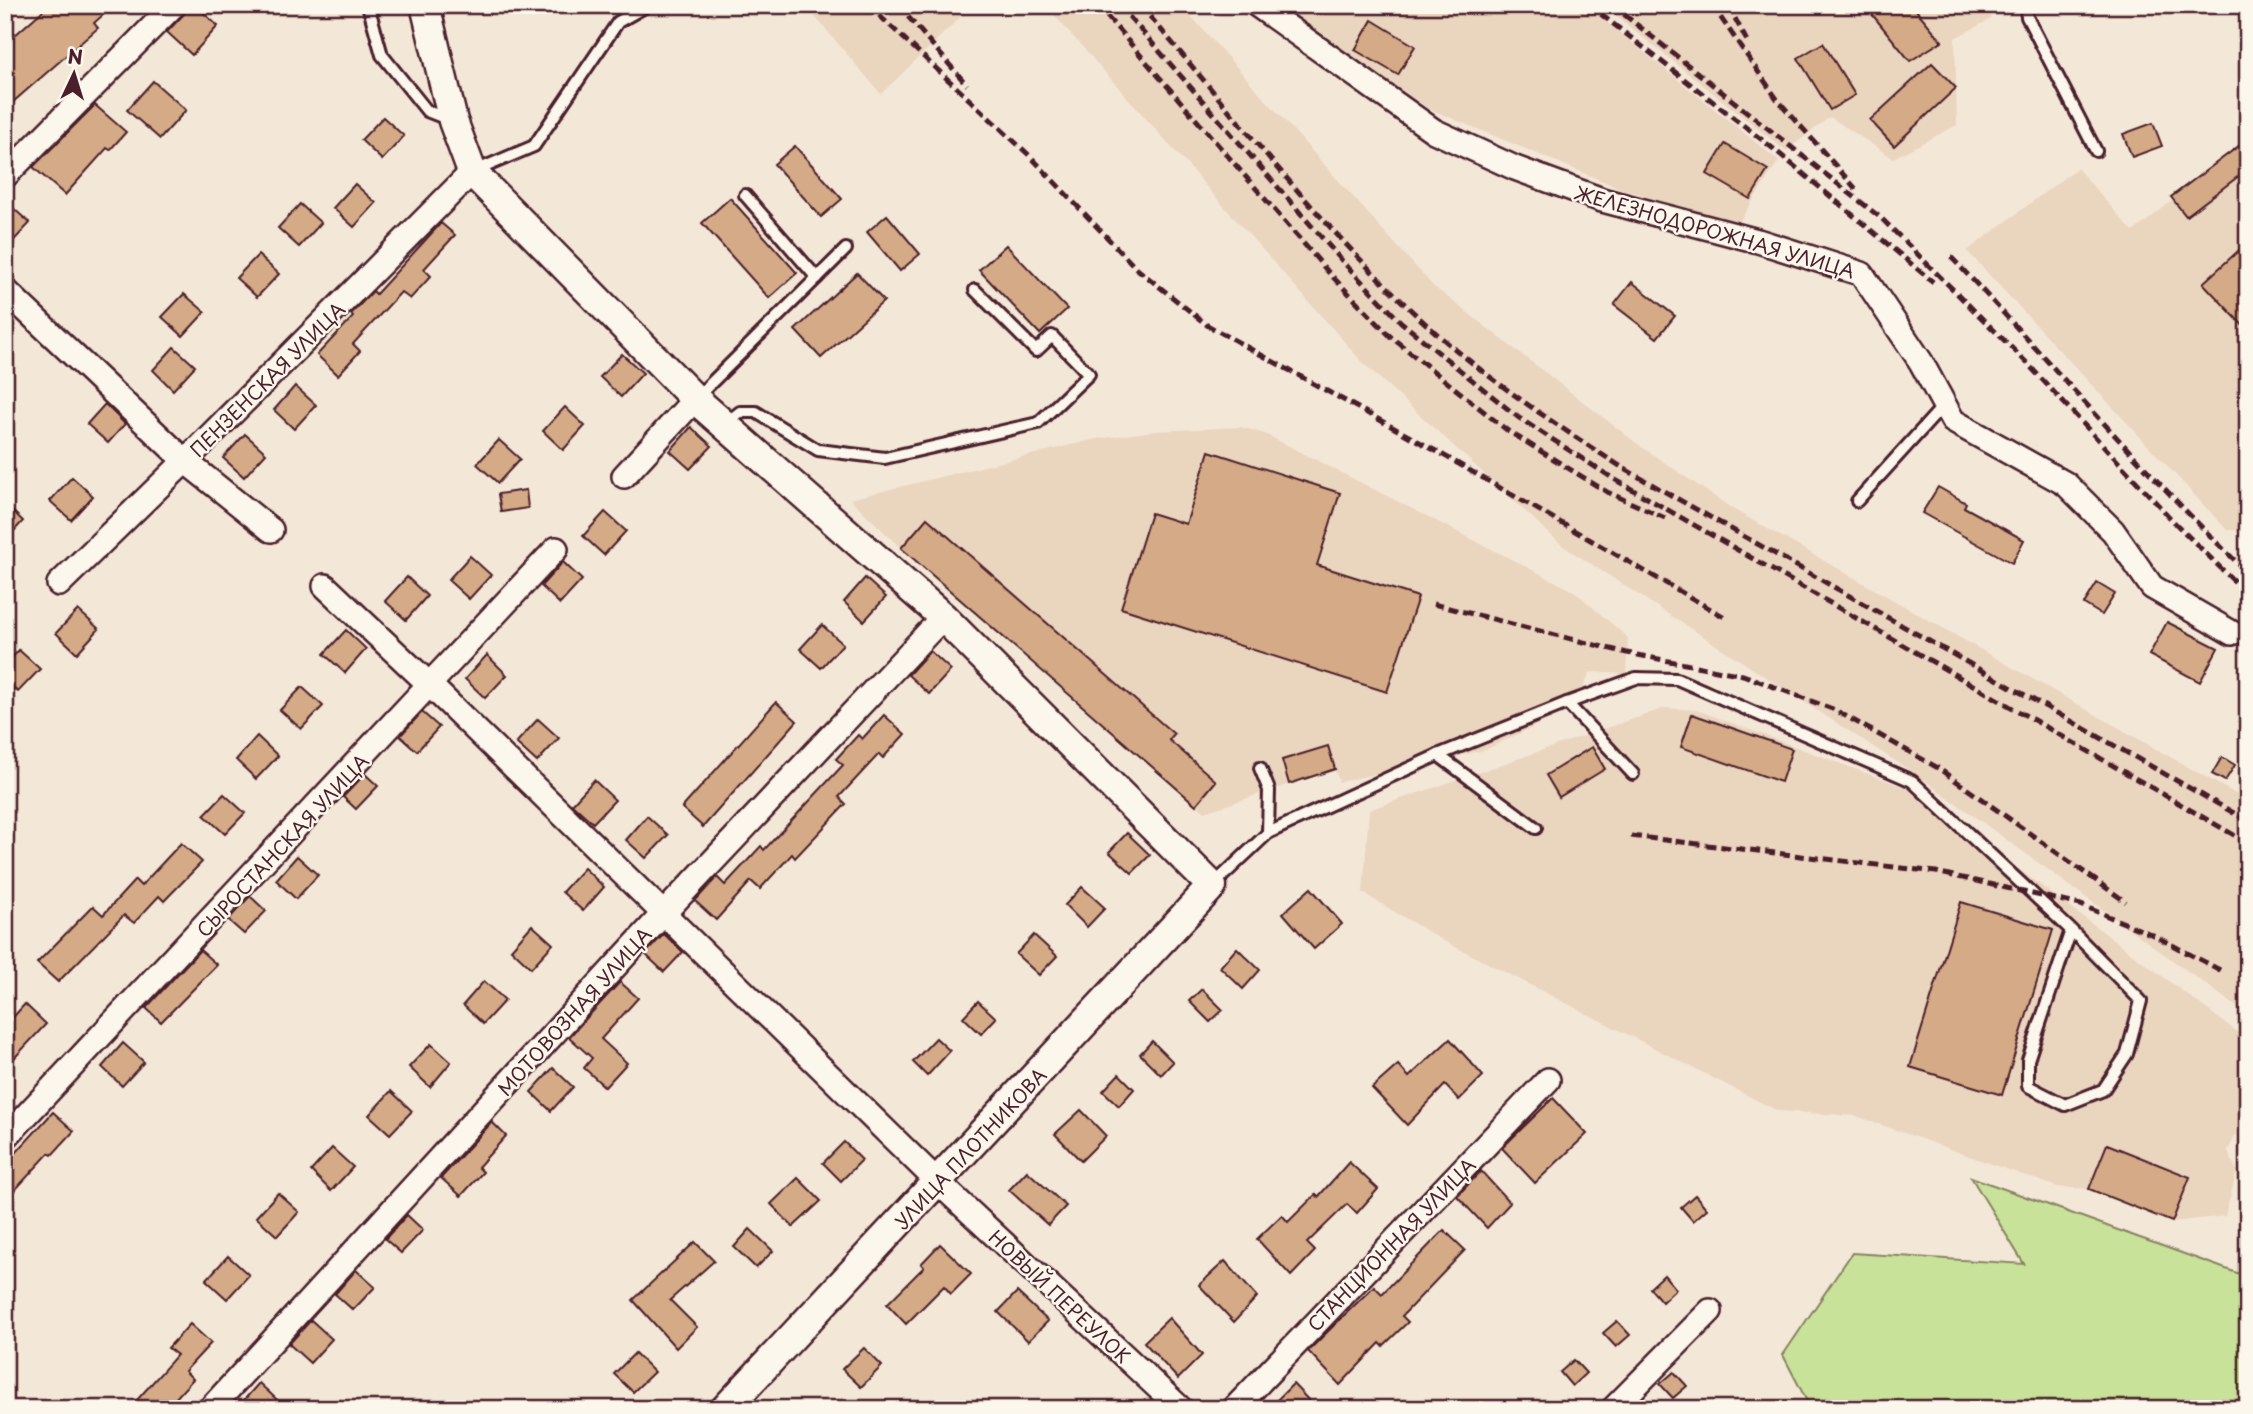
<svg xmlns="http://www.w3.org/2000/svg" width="2253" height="1414" viewBox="0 0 2253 1414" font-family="'Playpen Sans',sans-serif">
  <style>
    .built { fill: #ead5bf }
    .green { fill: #c8e399; stroke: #898162; stroke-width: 2 }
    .building { fill: #d5aa86; stroke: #4a1f2b; stroke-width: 2 }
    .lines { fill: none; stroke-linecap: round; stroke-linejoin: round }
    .service-casing { stroke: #4a1f2b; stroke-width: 16 }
    .minor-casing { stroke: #4a1f2b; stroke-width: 28 }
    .tertiary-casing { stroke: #4a1f2b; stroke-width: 33 }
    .path { stroke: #4a1f2b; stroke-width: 3.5; stroke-dasharray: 7 5; stroke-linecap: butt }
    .service { stroke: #fbf7ec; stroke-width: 10 }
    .minor { stroke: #fbf7ec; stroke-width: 23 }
    .tertiary { stroke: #fbf7ec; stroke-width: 28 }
    .rail { stroke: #4a1f2b; stroke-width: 5; stroke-dasharray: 10 5; stroke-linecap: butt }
    .labels { text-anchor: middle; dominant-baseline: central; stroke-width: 5; stroke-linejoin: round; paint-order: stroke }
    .street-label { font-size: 19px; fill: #4a1f2b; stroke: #fbf7ec }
  </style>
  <rect width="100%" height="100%" fill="#f3e8d8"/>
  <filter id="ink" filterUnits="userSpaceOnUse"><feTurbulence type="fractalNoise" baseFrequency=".0143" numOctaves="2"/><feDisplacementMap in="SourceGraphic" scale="14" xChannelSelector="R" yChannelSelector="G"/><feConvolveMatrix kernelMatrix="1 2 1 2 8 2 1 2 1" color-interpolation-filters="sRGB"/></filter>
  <g filter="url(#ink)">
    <g class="built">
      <path d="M805 5H973L881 94Z"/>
      <path d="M1045 5H1181L1433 286 1639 445 1731 508 2248 801V1015L1920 777 1563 546 1364 364Z"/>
      <path d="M1281 5H1585L1779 161 1737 225 1622 189 1427 108Z"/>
      <path d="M1602 5H1993L1991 19 1955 38 1957 125 1893 158 1830 117 1786 151Z"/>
      <path d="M2248 140V531L2227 530 1967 251 2077 168 2133 232Z"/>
      <path d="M1241 427 1265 434 1574 591 1628 638 1626 674 1590 672 1575 707 1485 750 1339 782 1335 770 1205 812 901 548 850 499 1096 439 1154 431Z"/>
      <path d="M1665 708 1697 710 1914 791 2248 1040V1108L2228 1151 2237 1171 2225 1216 2172 1222 2089 1189 2057 1187 1856 1116 1778 1111 1442 940 1363 893 1369 810Z"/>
    </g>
    <path class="green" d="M1971 1177 2248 1277V1409H1811L1783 1355 1852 1253 2024 1264Z"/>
    <g class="building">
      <path d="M49 5H114L94 23 98 28 5 109V44Z"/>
      <path d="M188 5H195L218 26 192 55 167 32 184 14Z"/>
      <path d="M1880 5H1912L1942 41 1910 61 1871 13Z"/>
      <path d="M1372 20 1415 46 1398 75 1355 50Z"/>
      <path d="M1823 43 1855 95 1830 110 1798 58Z"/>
      <path d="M1932 63 1956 88 1894 146 1870 120Z"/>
      <path d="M153 81 186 110 160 139 127 110Z"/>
      <path d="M95 105 126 132 110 150 107 148 65 195 33 167Z"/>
      <path d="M383 117 404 136 382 160 361 140Z"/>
      <path d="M2153 123 2162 146 2132 157 2123 134Z"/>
      <path d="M2248 139V169L2186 216 2171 197Z"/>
      <path d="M1725 144 1768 170 1750 199 1707 174Z"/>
      <path d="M795 146 842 199 821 217 774 164Z"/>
      <path d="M355 184 376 203 354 227 333 208Z"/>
      <path d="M730 198 797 273 769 298 702 223Z"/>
      <path d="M5 201 30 223 5 250Z"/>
      <path d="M300 204 321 223 299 247 278 228Z"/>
      <path d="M887 215 920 254 900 271 867 232Z"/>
      <path d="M441 223 455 235 424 269 431 276 410 299 401 292 353 344 360 351 338 375 317 355 353 317 351 314 373 291 376 294Z"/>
      <path d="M2248 242V331L2203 283Z"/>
      <path d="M1006 245 1067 309 1040 334 979 270Z"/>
      <path d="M258 255 279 274 257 297 236 278Z"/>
      <path d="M857 273 884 301 821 358 795 330Z"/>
      <path d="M1632 282 1675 316 1657 338 1614 305Z"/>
      <path d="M184 294 205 312 183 336 162 317Z"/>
      <path d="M174 347 195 366 173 390 153 370Z"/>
      <path d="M622 354 643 373 621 397 600 377Z"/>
      <path d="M295 386 316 405 294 429 274 410Z"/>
      <path d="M105 404 125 424 108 443 87 424Z"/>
      <path d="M565 407 585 426 563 450 543 431Z"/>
      <path d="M691 427 712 446 690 469 670 451Z"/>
      <path d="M245 434 266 453 244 477 223 458Z"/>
      <path d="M499 440 520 459 498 483 477 464Z"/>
      <path d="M1209 451 1340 493 1317 565 1418 597 1387 692 1121 608 1151 513 1186 524Z"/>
      <path d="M72 477 93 496 71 520 50 501Z"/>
      <path d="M1938 487 1966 503 1964 507 2024 540 2012 563 1922 513Z"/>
      <path d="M526 490 528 508 501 512 498 494Z"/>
      <path d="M5 504 23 521 5 541Z"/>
      <path d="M605 512 626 531 604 555 583 536Z"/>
      <path d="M927 518 1174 734 1169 740 1216 781 1196 805 901 548Z"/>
      <path d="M470 556 491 575 469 599 448 580Z"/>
      <path d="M563 562 582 580 560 604 541 586Z"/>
      <path d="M407 577 427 596 406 620 385 601Z"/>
      <path d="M865 578 886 597 864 621 844 602Z"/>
      <path d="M2097 583 2115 594 2102 615 2084 604Z"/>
      <path d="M78 610 99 629 77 653 56 633Z"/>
      <path d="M2167 622 2218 648 2200 682 2149 655Z"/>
      <path d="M822 625 843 644 821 668 800 649Z"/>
      <path d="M346 630 366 649 345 673 324 654Z"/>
      <path d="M19 650 40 669 18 692 5 681V665Z"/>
      <path d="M930 651 951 670 929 694 908 675Z"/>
      <path d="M487 655 507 675 485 698 465 679Z"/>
      <path d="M302 687 323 706 301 729 280 710Z"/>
      <path d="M776 702 797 721 703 827 682 808Z"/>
      <path d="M422 712 439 727 417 751 400 736Z"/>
      <path d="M1692 714 1792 749 1781 782 1681 747Z"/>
      <path d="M884 715 905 734 883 758 879 754 839 797 846 804 795 858 792 854 760 889 751 881 716 920 695 901 717 877 725 885 761 846 764 850 843 765 836 759 858 735 862 739Z"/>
      <path d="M538 719 559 738 537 762 516 743Z"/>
      <path d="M257 736 278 756 256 779 236 760Z"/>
      <path d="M1328 746 1335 769 1289 784 1282 760Z"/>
      <path d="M1592 747 1605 769 1559 797 1546 775Z"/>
      <path d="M2222 757 2235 765 2225 781 2212 774Z"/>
      <path d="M365 774 378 786 356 809 343 797Z"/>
      <path d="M594 780 615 800 593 823 572 804Z"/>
      <path d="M224 794 245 813 225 834 204 815Z"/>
      <path d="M647 816 668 835 646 858 626 840Z"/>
      <path d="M1127 833 1150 855 1132 873 1109 852Z"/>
      <path d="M181 843 202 862 164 901 159 896 134 923 124 915 58 982 37 963 93 906 103 915 135 880 141 886Z"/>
      <path d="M297 856 318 875 296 899 276 880Z"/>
      <path d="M584 868 604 887 583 911 562 892Z"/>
      <path d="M1082 887 1105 908 1087 927 1065 905Z"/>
      <path d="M1311 888 1342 924 1314 949 1283 913Z"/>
      <path d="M250 896 266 911 244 934 228 920Z"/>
      <path d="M1961 902 2053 930 2002 1095 1910 1067Z"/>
      <path d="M532 925 553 944 531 968 511 949Z"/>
      <path d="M664 934 683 952 664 972 645 954Z"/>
      <path d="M1034 935 1057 956 1039 975 1016 954Z"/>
      <path d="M1237 948 1260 970 1243 989 1220 967Z"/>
      <path d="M200 950 217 965 161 1022 146 1008Z"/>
      <path d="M484 981 505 1000 483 1024 463 1005Z"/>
      <path d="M620 982 638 998 601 1039 627 1063 605 1087 584 1068 592 1058 569 1037Z"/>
      <path d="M1202 989 1223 1010 1210 1022 1189 1001Z"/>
      <path d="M978 1001 996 1018 981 1034 963 1017Z"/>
      <path d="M25 1004 46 1024 5 1068V1026Z"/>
      <path d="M936 1038 950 1051 927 1076 913 1062Z"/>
      <path d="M1450 1039 1483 1076 1459 1100 1445 1085 1407 1125 1372 1088 1398 1065 1409 1077Z"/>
      <path d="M1152 1041 1173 1062 1161 1075 1140 1054Z"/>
      <path d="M123 1043 144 1062 122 1086 102 1067Z"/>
      <path d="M431 1044 451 1062 430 1087 409 1067Z"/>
      <path d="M553 1068 573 1087 551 1111 531 1092Z"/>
      <path d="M1119 1074 1134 1089 1119 1106 1103 1091Z"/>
      <path d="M391 1091 412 1111 390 1134 369 1115Z"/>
      <path d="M1553 1098 1587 1134 1535 1183 1502 1148Z"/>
      <path d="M1081 1110 1106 1136 1081 1161 1055 1134Z"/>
      <path d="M53 1112 74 1131 52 1155 49 1153 5 1201V1159L13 1151 15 1154Z"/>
      <path d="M492 1122 506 1136 478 1167 483 1172 461 1196 441 1178Z"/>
      <path d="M844 1142 862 1160 841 1181 823 1163Z"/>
      <path d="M2107 1144 2190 1177 2172 1222 2089 1189Z"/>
      <path d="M332 1148 353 1167 331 1191 311 1171Z"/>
      <path d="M1349 1162 1378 1189 1357 1213 1347 1204 1307 1243 1315 1251 1291 1276 1257 1239 1282 1215 1288 1222 1316 1194 1318 1197Z"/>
      <path d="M1027 1171 1066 1206 1048 1225 1009 1190Z"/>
      <path d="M1481 1171 1510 1203 1487 1228 1457 1196Z"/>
      <path d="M798 1178 821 1201 793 1227 771 1204Z"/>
      <path d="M278 1193 299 1212 277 1236 256 1217Z"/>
      <path d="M1695 1195 1707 1209 1693 1221 1681 1207Z"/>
      <path d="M407 1215 423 1230 401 1253 385 1239Z"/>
      <path d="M750 1229 773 1251 756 1268 734 1247Z"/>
      <path d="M1444 1230 1465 1250 1402 1316 1408 1322 1383 1346 1380 1343 1340 1385 1308 1351 1374 1286 1382 1294Z"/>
      <path d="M695 1242 714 1261 670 1300 697 1327 676 1348 633 1300Z"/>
      <path d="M940 1244 971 1274 951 1294 944 1286 906 1324 887 1304 924 1267 921 1264Z"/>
      <path d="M228 1256 249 1275 227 1299 206 1280Z"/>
      <path d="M1225 1261 1257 1297 1234 1322 1199 1285Z"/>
      <path d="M356 1270 375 1287 353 1310 335 1294Z"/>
      <path d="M1664 1275 1676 1289 1662 1302 1650 1288Z"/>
      <path d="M1017 1292 1048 1321 1028 1341 998 1312Z"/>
      <path d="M1169 1318 1202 1355 1178 1379 1144 1342Z"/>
      <path d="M311 1320 332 1339 310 1363 289 1344Z"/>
      <path d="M1617 1321 1630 1335 1616 1347 1603 1333Z"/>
      <path d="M190 1324 211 1343 185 1371 193 1379 166 1409H129L177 1355 168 1348Z"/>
      <path d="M864 1348 882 1366 861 1387 842 1369Z"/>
      <path d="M635 1353 654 1372 633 1392 614 1374Z"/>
      <path d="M1574 1360 1586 1373 1572 1386 1560 1372Z"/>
      <path d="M1674 1372 1687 1386 1673 1398 1660 1384Z"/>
      <path d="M259 1383 287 1409H236Z"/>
      <path d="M1293 1384 1317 1409H1268Z"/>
    </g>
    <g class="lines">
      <defs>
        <g id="service">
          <path d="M368 5 382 55 427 111 450 120"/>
          <path d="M2025 5 2027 17 2096 151"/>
          <path d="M475 171 534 146 618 22 648 5"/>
          <path d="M745 195 817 278"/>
          <path d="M697 397 846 249"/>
          <path d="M726 423 740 412H756L818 450 885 458 1038 423 1089 374 1052 336 1036 351 975 290"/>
          <path d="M1857 501 1944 405"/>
          <path d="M1567 703 1636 678 1677 679 1912 781 2071 930 2141 1001 2127 1054 2103 1090 2065 1105 2028 1086V1060L2071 930"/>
          <path d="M1438 755 1536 828"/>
          <path d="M1260 768 1269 790 1268 833"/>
          <path d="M1212 886 1268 833 1438 755 1567 703 1633 774"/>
        </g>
        <g id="minor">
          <path d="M1257 5 1434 131 1515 168 1602 200 1758 241 1862 274 1921 362 1953 421 2066 484 2113 531 2152 587 2232 633"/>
          <path d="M5 176 174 5"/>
          <path d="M5 290 185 461 271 530"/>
          <path d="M624 476 695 399"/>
          <path d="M59 584 185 461 472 172"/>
          <path d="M325 586 431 686 939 1183 1181 1409"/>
          <path d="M5 1138 556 549"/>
          <path d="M210 1409 664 913 943 617"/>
          <path d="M1234 1409 1548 1080"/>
          <path d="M1613 1409 1710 1311"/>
        </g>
        <path id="tertiary" d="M425 5 453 121 472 172 695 399 943 617 1212 886 725 1409"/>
      </defs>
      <use href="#service" class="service-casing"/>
      <use href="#minor" class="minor-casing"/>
      <use href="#tertiary" class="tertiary-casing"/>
      <path class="path" d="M5 19 18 5"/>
      <use href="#service" class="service"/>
      <use href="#minor" class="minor"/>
      <use href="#tertiary" class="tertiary"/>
      <g class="rail">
        <path d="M868 5 1030 156 1136 268 1207 325 1436 451 1728 619"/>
        <path d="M898 5 967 85"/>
        <path d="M1097 5 1330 274 1391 337 1508 431 1607 492 1665 518"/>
        <path d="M1119 5 1344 263 1401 322 1519 418 1614 479 2248 843"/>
        <path d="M1140 5C1228 107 1313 217 1411 310 1475 371 1548 420 1623 468L2248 821"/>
        <path d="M1589 5 1775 150 1933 282"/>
        <path d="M1612 5 1881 218 2026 362 2174 522 2248 595"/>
        <path d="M1712 5 1777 99 1856 189"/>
        <path d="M1728 5 1748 43"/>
        <path d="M1951 257C2051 362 2144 473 2248 573"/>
        <path d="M1433 604 1627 653 1743 675 1835 710 1938 768 2126 902"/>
        <path d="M1631 836 1936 872 2081 905 2153 935 2220 970"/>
      </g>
    </g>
  </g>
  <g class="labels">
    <g class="street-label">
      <text transform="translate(1715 231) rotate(16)">ЖЕЛЕЗНОДОРОЖНАЯ УЛИЦА</text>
      <text transform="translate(267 379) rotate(-45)">ПЕНЗЕНСКАЯ УЛИЦА</text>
      <text transform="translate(282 845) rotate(-47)">СЫРОСТАНСКАЯ УЛИЦА</text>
      <text transform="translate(574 1011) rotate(-48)">МОТОВОЗНАЯ УЛИЦА</text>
      <text transform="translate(970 1148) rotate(-47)">УЛИЦА ПЛОТНИКОВА</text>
      <text transform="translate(1391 1244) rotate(-46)">СТАНЦИОННАЯ УЛИЦА</text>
      <text transform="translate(1060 1296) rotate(43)">НОВЫЙ ПЕРЕУЛОК</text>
    </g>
  </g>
  <rect width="2253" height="1414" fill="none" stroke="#fbf7ec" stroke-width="28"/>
  <rect x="14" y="14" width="2225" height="1386" fill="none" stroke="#4a1f2b" stroke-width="2.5" filter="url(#ink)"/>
  <g transform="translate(74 74) rotate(4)" stroke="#fbf7ec" stroke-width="5" paint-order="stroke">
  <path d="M0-5L12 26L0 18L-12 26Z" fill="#4a1f2b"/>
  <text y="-10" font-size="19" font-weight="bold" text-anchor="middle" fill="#4a1f2b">N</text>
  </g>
</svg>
